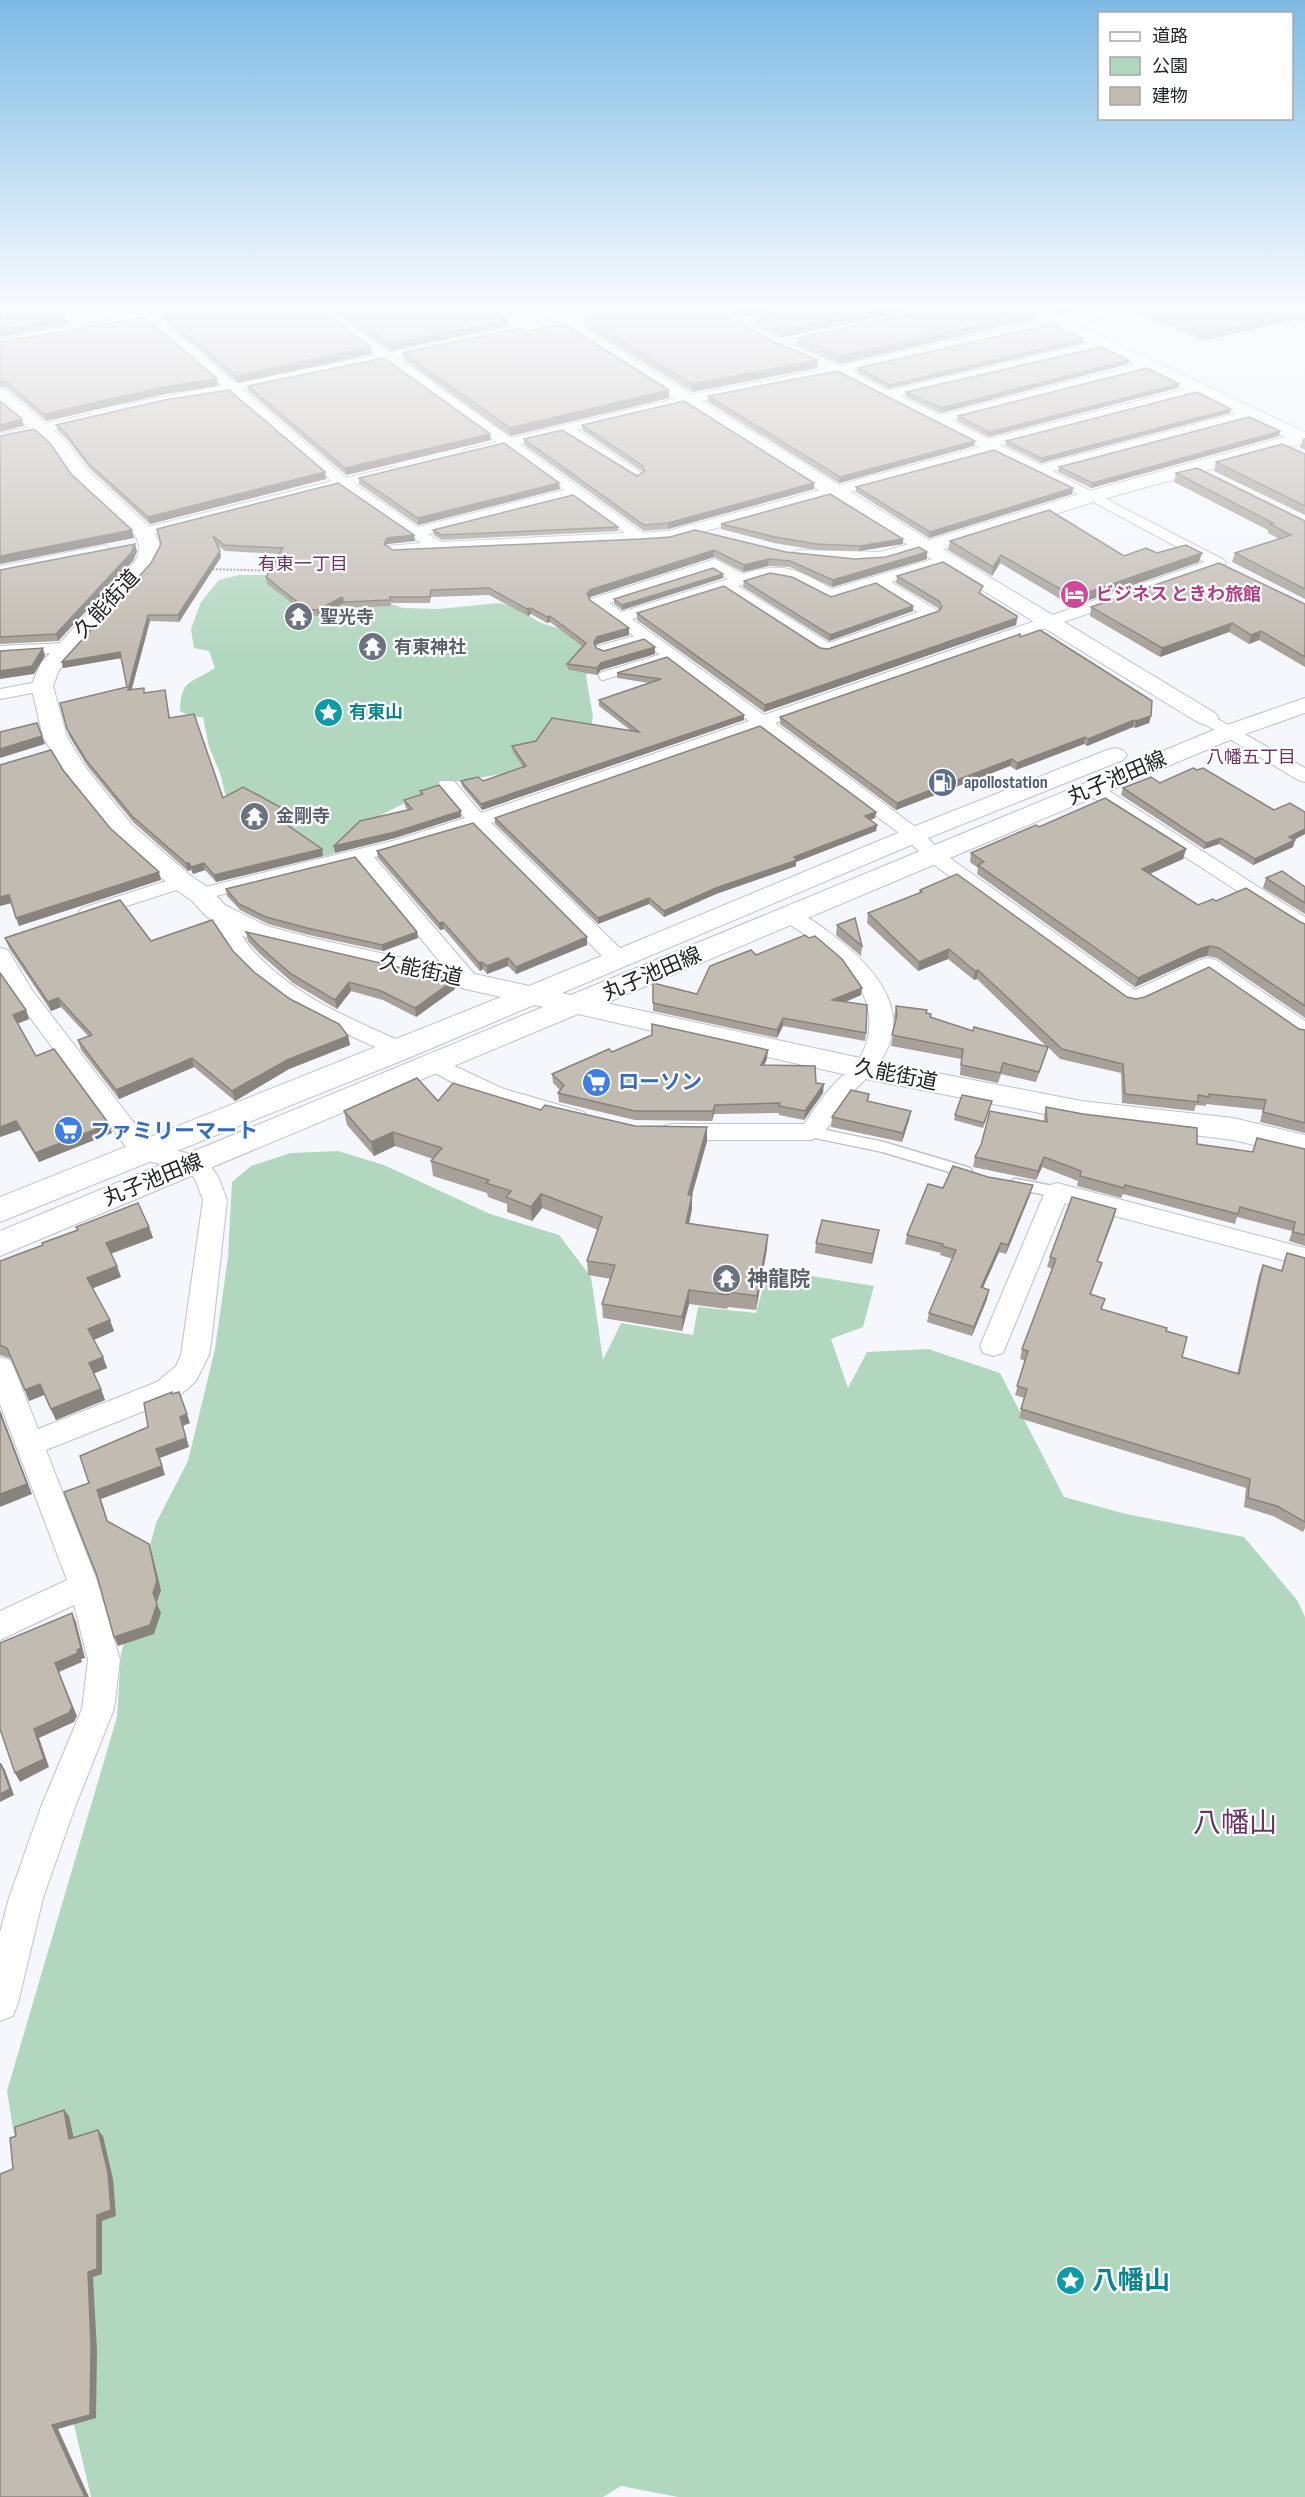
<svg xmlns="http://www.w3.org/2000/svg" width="1305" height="2497" viewBox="0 0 1305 2497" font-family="'Sofia Sans Condensed','Noto Sans JP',sans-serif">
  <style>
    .green { fill: #b2d7bf }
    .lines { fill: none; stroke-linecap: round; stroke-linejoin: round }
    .lane-far1-casing { stroke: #bfc1cb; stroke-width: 10 }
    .lane-casing { stroke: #bfc1cb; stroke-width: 13 }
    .street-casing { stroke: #bfc1cb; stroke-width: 2 }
    .secondary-casing { stroke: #bfc1cb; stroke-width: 2 }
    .path { stroke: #9a9ca1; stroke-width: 2; stroke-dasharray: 2 1.5; stroke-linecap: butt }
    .lane-far1 { stroke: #fff; stroke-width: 8 }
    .lane { stroke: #fff; stroke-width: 10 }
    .street { fill: #fff; fill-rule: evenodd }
    .secondary { fill: #fff; fill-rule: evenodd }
    .wall { fill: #a7a199 }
    .shaded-wall { fill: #88837d }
    .building { fill: #c2bbb2; stroke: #88837d; stroke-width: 1.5 }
    .labels { text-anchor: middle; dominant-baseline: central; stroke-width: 4.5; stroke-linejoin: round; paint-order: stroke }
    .far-neighbourhood-label { font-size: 18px; fill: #6a3565; stroke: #fff }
    .far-hotel-label { font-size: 18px; font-weight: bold; fill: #b23c85; stroke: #fff; text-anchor: start }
    .far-worship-label { font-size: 18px; font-weight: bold; fill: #5b616d; stroke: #fff; text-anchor: start }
    .far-culture-label { font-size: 18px; font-weight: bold; fill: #0d838f; stroke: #fff; text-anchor: start }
    .far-service-label { font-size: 18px; font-weight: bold; fill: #4e5e75; stroke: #fff; text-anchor: start }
    .street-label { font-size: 21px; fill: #222327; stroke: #fff }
    .shop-label { font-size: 21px; font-weight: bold; fill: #366cbe; stroke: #fff; text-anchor: start }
    .worship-label { font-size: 21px; font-weight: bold; fill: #5b616d; stroke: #fff; text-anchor: start }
    .near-culture-label { font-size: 26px; font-weight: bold; fill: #0d838f; stroke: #fff; text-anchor: start }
    .near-quarter-label { font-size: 28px; fill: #6a3565; stroke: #fff }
  </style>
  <rect width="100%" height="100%" fill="#f5f7fd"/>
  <g class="green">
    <path d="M239 575H277L373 598 403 608 438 609 499 603 513 606 541 623 583 636 600 650 586 649 567 670 587 673 586 676 593 717 590 735 537 768 443 784 347 832 343 846 333 854 238 877 221 878 229 809 220 773 209 747 203 717H192L180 711C181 678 191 684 215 668L209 651 194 648 191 629 201 602 219 580Z"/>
    <path d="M338 1151 384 1165 490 1214 559 1235 591 1277 603 1360 621 1323 693 1335 698 1307 756 1313 768 1269 874 1286 863 1327 831 1339 848 1388 867 1352 928 1349 1000 1373 1064 1497 1126 1514 1244 1537 1297 1600 1305 1617V2497H678L621 2486 603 2497H91L31 2242 7 2091 117 1717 121 1654 156 1523 188 1461 215 1349 228 1257 232 1182 251 1166 291 1153Z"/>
  </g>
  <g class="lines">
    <defs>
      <path id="lane-far1" d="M603 676 672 655"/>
      <g id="lane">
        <path d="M811 1132 883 1147 967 1172"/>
        <path d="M1016 1184 1057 1192"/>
      </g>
      <g id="street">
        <path d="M130 305H143L151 312 190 305H214L208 309 158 318 235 383 377 355 309 305H322L390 352 440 344 442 347 440 350 398 358 511 438 690 395 825 369 773 347 699 305H713L781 341 840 366 1055 317 1060 320 1129 305H1150L1144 309 1062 327 1057 324 851 371 888 391 1104 340 1110 344 1104 348 899 396 940 415 1151 361 1157 365 1156 368 951 420 988 439 1201 385 1208 389 1206 392 999 445 1041 465 1246 411H1256L1258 414 1256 417 1052 471 1224 560 1226 563 1224 566 775 723 921 831 940 851 1135 990 1200 960 1208 958 1216 960 1305 1021V1039L1297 1037 1206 974 1141 1004 1133 1006 1125 1004 926 859 907 839 760 729 491 823 625 953 628 958 625 963 617 965 609 963 474 828 374 857 475 975 478 980 475 985 467 987 459 985 357 861 200 900 193 898 190 894 193 890 396 840 465 818 438 785 440 781H454L481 813 749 721 644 643 604 655 598 654 596 650 598 646 634 636 591 605 589 602 591 599 715 559 743 574C783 561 797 569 832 589L940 557H952L954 560 952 563 891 582 937 610 939 613 937 616 827 654 821 653 724 590 632 619 764 715 1205 562 1088 499 993 453 669 541 394 554 389 552 386 549 389 546 421 543 341 488 144 537 139 535 136 532 139 529 332 481 229 392 133 411 128 410 126 407 128 404 222 385 146 320 0 347V339L139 314ZM385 361 497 442 466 449 464 452 466 455 471 456 506 448 565 490 418 527 355 484 397 474 399 471 397 468 392 467 346 478 242 389ZM837 374 980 447 668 531 643 533 519 444 564 434 636 480 643 476 641 473 577 430 690 403ZM574 497 625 533 441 542 428 534ZM713 570 728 579 622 612 609 603ZM770 576 792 580 830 600 876 586 918 612 829 643 738 586Z"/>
        <path d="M620 305H641L635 309 489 340 483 336 489 332Z"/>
        <path d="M89 414 96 418 94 421 0 442V434Z"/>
        <path d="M924 540 929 542 932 545 929 548 880 562 797 560 789 555 797 550 880 552Z"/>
        <path d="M105 545 113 550 110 553 0 576V566Z"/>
        <path d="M65 643 71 644 73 648 71 652 0 656V646Z"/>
        <path d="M42 681 48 682 51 686 48 690 0 699V689Z"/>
        <path d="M1207 713 1305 768V782L1298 780 1201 722 1198 718 1201 714Z"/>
        <path d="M1093 783 1100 785 1305 917V932L1298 930 1086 793 1084 789 1086 785Z"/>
        <path d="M182 876 189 878 192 882 189 886 89 918 82 916 79 912 82 908Z"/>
        <path d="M216 905 223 907C235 923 244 942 258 956 299 999 356 1021 409 1045L412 1050 409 1055 401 1057 393 1055C340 1031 282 1008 242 965 227 949 217 929 206 911L209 907Z"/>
        <path d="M790 910C803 913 815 922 826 930 859 954 906 995 890 1042 879 1071 864 1078 846 1100 836 1113 827 1136 811 1140H672L664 1138 660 1132 664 1126 672 1124H804C814 1110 823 1095 835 1083 841 1076 850 1072 855 1064 863 1055 868 1042 869 1030 875 978 821 945 783 920L780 916 783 912Z"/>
        <path d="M0 948 8 950 32 990 151 1145 204 1157 218 1176 227 1200 212 1335 209 1355 196 1381 177 1398 46 1450 99 1586 120 1660 114 1709 75 1807 43 1898 18 2003 13 2016 0 2021V1932L9 1898 41 1807 82 1709 88 1660 74 1605 0 1640V1611L67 1580 0 1404V1357L10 1360 14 1368 38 1429 157 1382 176 1366 181 1355 203 1200 195 1179 187 1170 134 1158 12 993 0 973Z"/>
        <path d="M435 1057 504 1089 584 1112 588 1118 584 1124 576 1126 488 1101 427 1069 424 1064 427 1059Z"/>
        <path d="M1057 1183 1305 1248V1266L1065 1203 1003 1353 993 1356 983 1353 980 1346 1045 1192 1048 1186Z"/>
      </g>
      <g id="secondary">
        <path d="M527 305H545L929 540 1086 492 1285 437 1016 308 1014 305H1034L1305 432V443L1100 500 943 549 1215 713 1219 718 1215 723 1207 725 1199 723 827 495Z"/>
        <path d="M0 389 6 390 65 440 88 471 151 528 159 542 160 551 151 568 59 670 53 686 67 737 86 768 132 825 191 876 209 888 225 905 267 926 308 937 529 986 905 830 1107 750 1115 748 1123 750 1127 755 1123 760 923 840 562 993 571 995 1221 727 1305 698V713L1237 737 606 1003 865 1059 1081 1101 1233 1118 1305 1135V1157L1233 1140 1081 1121 865 1079 578 1014 0 1256V1231L543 1007 534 1005 411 1057 0 1222V1197L501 997 305 953 247 938 207 917 191 900 173 888 114 835 67 776 43 737 31 686 41 663 135 562C140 551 141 546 135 535L74 479 53 448 0 403Z"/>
      </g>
    </defs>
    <use href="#lane-far1" class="lane-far1-casing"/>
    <use href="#lane" class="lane-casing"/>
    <use href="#street" class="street-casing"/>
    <use href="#secondary" class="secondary-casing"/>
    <path class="path" d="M209 569 273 571"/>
    <use href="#lane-far1" class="lane-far1"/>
    <use href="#lane" class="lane"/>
    <use href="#street" class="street"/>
    <use href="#secondary" class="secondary"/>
  </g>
  <g class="wall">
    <path d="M325 305H484L508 326 390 351Z"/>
    <path d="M717 305H800L740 317Z"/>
    <path d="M823 305H933L779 338 756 325 757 318Z"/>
    <path d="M1039 305H1083L1082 308 1058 314Z"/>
    <path d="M1140 305H1305V322L1297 319 1203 341 1139 313Z"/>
    <path d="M1036 312 1034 319 840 364 797 346 798 338Z"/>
    <path d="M591 313 817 368 692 392 585 327 584 319 591 318Z"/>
    <path d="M163 314 371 347 372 354 238 383 164 320Z"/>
    <path d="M527 331 669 390V398L510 436 404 360 403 353Z"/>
    <path d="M0 342 217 379 218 386 165 394 46 421 7 388 0 387Z"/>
    <path d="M1083 343 888 389 857 372 858 368Z"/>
    <path d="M1129 360 1128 364 940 413 906 397V392Z"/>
    <path d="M248 386 491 440 346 475 249 392Z"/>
    <path d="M1178 388 988 437 957 421 958 416Z"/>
    <path d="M708 396 975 441 974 446 839 483 708 402Z"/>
    <path d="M1230 413 1041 463 1006 446V441Z"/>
    <path d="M56 425 325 472 326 479 150 524 90 469 67 439 58 431Z"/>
    <path d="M582 425 814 483V489L668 529 644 531 524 445V439L637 476 643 472 583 431Z"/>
    <path d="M1279 436 1091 488 1058 472 1059 467Z"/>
    <path d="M1303 438H1305V450L1300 447Z"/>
    <path d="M1305 454V515L1214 471 1216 462Z"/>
    <path d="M1176 473 1305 521V599L1232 562 1235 553 1279 539 1268 533V530L1174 482Z"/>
    <path d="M359 478 560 489 418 525 359 484Z"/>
    <path d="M856 487 1073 488 1072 494 929 538 856 492Z"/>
    <path d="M721 524 903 539V544L859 551 816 550 774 543 721 529Z"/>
    <path d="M618 527V531L442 540 434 535 433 530Z"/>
    <path d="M157 529 415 541 387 544V546L393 550 641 539 855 559 886 557 927 552V559L832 587 790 567 768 566 743 572 714 557 590 597 589 599 590 600 629 635 597 644 595 647 596 648 604 651 655 654 601 670 597 675 568 670 567 664 583 647 550 622 547 623 531 614 528 616 489 595 431 597 430 603H391V606L345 608 343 604 318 616 307 615 267 584 266 577 279 554 225 551 217 545 221 557 179 622 150 621 131 689 145 693 165 690 170 718 223 798 292 820 286 824 322 849 323 856 216 882 205 870 193 874 191 870 188 871 134 823 88 767 69 736 60 703 127 687 121 658 63 668 62 662 151 563 161 545Z"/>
    <path d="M950 541 1124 556 1157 553 1199 562 1072 606 1000 563 992 576 948 550Z"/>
    <path d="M137 551 133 561 58 641 0 644V570Z"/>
    <path d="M897 576 982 593 981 594 1017 618 1016 625 764 712 637 620V613L828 649 939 611 938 608 896 583Z"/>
    <path d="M723 578 622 610 614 604V599Z"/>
    <path d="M744 581 831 597 913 611 829 641 743 587Z"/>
    <path d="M1305 604V667L1259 640 1249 644 1229 632 1160 657 1090 616 1091 607Z"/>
    <path d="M1020 637 1151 716 1149 723 1135 728 1133 727 1087 746 1084 744 1016 770 1010 766 896 810 780 724V717Z"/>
    <path d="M667 657 744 715V720L482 810 462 786 461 781H483L523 767 513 752 512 746 630 730 599 706V700L649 683 617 678V673Z"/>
    <path d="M1123 788 1274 810 1305 812V834L1294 840 1293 847 1253 865 1219 844 1204 849 1121 795Z"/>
    <path d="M420 791 461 817 395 838 335 853 408 810 405 806 404 800 421 794Z"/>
    <path d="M876 812 875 818 870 820 877 825 876 831 796 862V866L716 894 664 917 649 904 598 924 495 824V818Z"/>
    <path d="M1039 827 1186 849 1183 859 1150 874 1198 905 1216 901 1305 924V1018L1217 958 1207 956 1199 958 1135 987 977 874 978 868 970 862 971 853Z"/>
    <path d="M377 851 587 945 516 974 508 966 487 974 483 969 480 971 444 929 440 930 378 858Z"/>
    <path d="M1266 878 1305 887V914L1263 888Z"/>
    <path d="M226 889 417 932 418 938 383 951 309 935 268 924 240 910 227 896Z"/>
    <path d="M920 890 1127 997 1305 1030V1133L1260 1122 1263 1110 1206 1104V1106L1196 1105 1194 1111 1122 1103 1121 1073 1060 1059 1048 1047 1045 1057 1036 1082 1001 1074 998 1083 960 1075 961 1059 891 1046 895 1022 894 1016 896 1006 926 1013 930 1017 973 1031 1047 1047 977 979 974 980 948 959 918 971 867 923 868 913 919 893Z"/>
    <path d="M837 925 862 946 861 956 836 935Z"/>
    <path d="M246 932 454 980 455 989 416 1017 383 1000 351 991 337 1009 293 983 260 954 248 941Z"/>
    <path d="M5 938 151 941 233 951 254 972 290 999 348 1036 350 1045 289 1069 235 1101 194 1067 119 1099 81 1050 78 1040 88 1036 61 1007 51 1011 9 948Z"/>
    <path d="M756 955 861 995 845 1002 866 1033 865 1041 783 1026 777 1038 653 1011V983L697 994Z"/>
    <path d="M0 973 26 1010 29 1019 17 1024 36 1056 112 1133 39 1162 20 1130 0 1137Z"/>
    <path d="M612 1052 767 1059 764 1065 816 1083 823 1093 804 1120 779 1115V1113L714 1114 712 1121 635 1120 559 1102 558 1093 560 1090 553 1083 552 1074Z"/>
    <path d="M869 1094 868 1101 911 1111 909 1120 902 1142 831 1127 832 1117Z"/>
    <path d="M438 1101 541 1110 635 1126 707 1127V1141L692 1195V1209L689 1223 767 1249 756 1310 728 1307 727 1309 689 1304 682 1331 603 1318 602 1304 611 1279 588 1275 587 1261 598 1230 542 1208 532 1221 507 1212V1204L488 1197 487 1193 433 1176 431 1161 433 1159 395 1146 374 1156 347 1125 344 1111Z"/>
    <path d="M992 1101 983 1128 954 1120 955 1115Z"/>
    <path d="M1046 1107 1197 1144 1252 1152 1257 1138 1305 1149V1246L1289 1241 1292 1231 1237 1217 1235 1224 1123 1194 1121 1198 1077 1186 1078 1181 1042 1167 1036 1180 973 1167 975 1157 1044 1121V1116Z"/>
    <path d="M943 1188 1030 1195 1006 1254 999 1252 983 1288 987 1299 972 1336 927 1322 929 1313 953 1259 940 1255 941 1253 905 1244 907 1235Z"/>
    <path d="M1116 1209 1097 1262 1102 1263 1091 1294 1101 1309 1166 1331 1182 1357 1237 1374 1259 1275 1263 1265 1281 1271 1287 1253 1305 1258V1528L1303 1532 1273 1516 1244 1507 1246 1488 1019 1418 1024 1398 1015 1395 1025 1361 1020 1359 1022 1349 1053 1269 1047 1267 1050 1257Z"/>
    <path d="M149 1227 153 1238 111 1254 121 1277 93 1288 114 1331 94 1340 103 1357 107 1368 94 1373 105 1400 56 1420 44 1395 29 1401 12 1359 0 1355V1261Z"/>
    <path d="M877 1240 872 1264 815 1253 816 1243Z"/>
  </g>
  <g class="shaded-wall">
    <path d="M152 305H179L153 309Z"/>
    <path d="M764 305H800L740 317 741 309Z"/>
    <path d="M899 305H933L779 338 780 330Z"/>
    <path d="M1067 305H1083L1082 308 1058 314 1059 306Z"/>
    <path d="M1299 311 1297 319 1203 341 1205 334Z"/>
    <path d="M1036 312 1034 319 840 364 841 356Z"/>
    <path d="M66 318 68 325 0 337V330Z"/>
    <path d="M507 320 508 326 390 351V344Z"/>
    <path d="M1084 339 1083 343 888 389 889 385Z"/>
    <path d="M371 347 372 354 238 383 236 376Z"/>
    <path d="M818 360 817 368 692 392V384Z"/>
    <path d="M1129 360 1128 364 940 413 941 408Z"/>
    <path d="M217 379 218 386 165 394 46 421 44 414 164 387Z"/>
    <path d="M1179 384 1178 388 988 437 989 432Z"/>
    <path d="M669 390V398L510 436V428Z"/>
    <path d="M1231 409 1230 413 1041 463 1042 458Z"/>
    <path d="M22 419 24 426 0 432V425Z"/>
    <path d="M1280 431 1279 436 1091 488 1092 483Z"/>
    <path d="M490 434 491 440 346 475 345 468Z"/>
    <path d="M975 441 974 446 839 483 840 477Z"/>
    <path d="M325 472 326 479 150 524 148 517Z"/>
    <path d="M559 483 560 489 418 525V518Z"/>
    <path d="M814 483V489L668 529V523Z"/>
    <path d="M1073 488 1072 494 929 538 930 532Z"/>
    <path d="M132 530 134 538 0 564V556Z"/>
    <path d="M414 535 415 541 387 544 384 551V544L387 538Z"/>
    <path d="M903 539V544L859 551V546Z"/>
    <path d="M135 544 137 551 133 561 58 641 56 634Z"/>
    <path d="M714 550V557L590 597 587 601V594L590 590Z"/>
    <path d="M220 551 221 557 179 622 178 615Z"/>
    <path d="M927 552V559L832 587 833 580Z"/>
    <path d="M1202 553 1199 562 1072 606 1074 597Z"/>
    <path d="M1001 555 1000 563 992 576 993 567Z"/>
    <path d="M769 559 768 566 743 572 744 565Z"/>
    <path d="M723 574V578L622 610V605Z"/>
    <path d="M342 597 343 604 318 616 317 610Z"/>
    <path d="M913 606V611L829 641 830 635Z"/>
    <path d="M531 608V614L528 616 527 609Z"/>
    <path d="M148 615 150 621 130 696 128 690Z"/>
    <path d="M550 616V622L547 623V617Z"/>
    <path d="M1017 618 1016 625 764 712 765 705Z"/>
    <path d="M1232 623 1229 632 1160 657 1162 648Z"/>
    <path d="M629 628V635L597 644 594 649V642L597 637Z"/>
    <path d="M1261 631 1259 640 1249 644 1251 635Z"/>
    <path d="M655 647V654L601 670 597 675V668L601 663Z"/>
    <path d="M43 648 45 656 34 674 0 679V671Z"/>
    <path d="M120 652 122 658 63 668 62 662Z"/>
    <path d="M744 715V720L482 810 481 804Z"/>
    <path d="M1151 716 1149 723 1135 728 1136 721Z"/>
    <path d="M1134 720 1133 727 1087 746 1088 739Z"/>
    <path d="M42 736 45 744 0 758V749Z"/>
    <path d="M1085 737 1084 744 1016 770 1017 763Z"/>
    <path d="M1012 759 1010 766 896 810 897 803Z"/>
    <path d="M461 811V817L395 838 335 853 334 846Z"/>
    <path d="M876 812 875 818 865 822V816Z"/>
    <path d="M291 813 292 820 281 827 280 820Z"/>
    <path d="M877 825 876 831 796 862V866L716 894 664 917V911L716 888Z"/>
    <path d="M1305 829V834L1287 843 1289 837Z"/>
    <path d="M1221 838 1219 844 1204 849 1206 843Z"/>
    <path d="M1295 840 1293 847 1253 865 1255 859Z"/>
    <path d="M322 849 323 856 216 882 214 875Z"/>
    <path d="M1186 849 1183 859 1140 878 1142 869Z"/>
    <path d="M186 863H189L191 870 188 871Z"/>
    <path d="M204 863 205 870 193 874 191 867Z"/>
    <path d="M159 872 161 880 19 926 16 918Z"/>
    <path d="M9 895 12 903 0 906V897Z"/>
    <path d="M649 898V904L598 924V918Z"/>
    <path d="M443 922 444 929 440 930 439 923Z"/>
    <path d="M417 932 418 938 383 951 382 945Z"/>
    <path d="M587 937V945L516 974V967Z"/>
    <path d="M1210 946 1207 956 1199 958 1135 987 1138 978 1202 948Z"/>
    <path d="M949 949 948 959 918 971 919 962Z"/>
    <path d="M508 958V966L487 974V966Z"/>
    <path d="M482 962 483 969 480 971 479 963Z"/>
    <path d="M978 970 977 979 974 980 975 971Z"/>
    <path d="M454 980 455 989 416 1017 415 1008Z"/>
    <path d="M349 982 351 991 337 1009 335 1000Z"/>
    <path d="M862 988 861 995 831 1008 832 1000Z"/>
    <path d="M58 998 61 1007 51 1011 48 1002Z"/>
    <path d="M26 1010 29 1019 16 1024 13 1015Z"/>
    <path d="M783 1018V1026L777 1038V1030Z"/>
    <path d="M348 1036 350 1045 289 1069 235 1101 232 1091 287 1060Z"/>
    <path d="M768 1050 767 1059 760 1074 761 1065Z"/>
    <path d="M192 1058 194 1067 119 1099 116 1090Z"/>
    <path d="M824 1084 823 1093 804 1120 805 1111Z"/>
    <path d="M715 1105 714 1114 712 1121 713 1111Z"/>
    <path d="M911 1111 909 1120 902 1142 903 1133Z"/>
    <path d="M16 1121 20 1130 0 1137V1127Z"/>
    <path d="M109 1124 112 1133 39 1162 35 1153Z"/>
    <path d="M707 1127V1141L688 1209V1195Z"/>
    <path d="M393 1132 395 1146 374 1156 371 1142Z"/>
    <path d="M1044 1157 1042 1167 1036 1180 1038 1171Z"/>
    <path d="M1033 1185 1030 1195 1006 1254 1008 1245Z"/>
    <path d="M541 1194 542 1208 532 1221 531 1207Z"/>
    <path d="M692 1195V1209L686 1237V1223Z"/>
    <path d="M1116 1209 1114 1218 1094 1271 1097 1261Z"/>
    <path d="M149 1227 153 1238 109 1254 106 1243Z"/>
    <path d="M879 1230 877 1240 872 1264 873 1254Z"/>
    <path d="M768 1235 767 1249 756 1310 757 1296Z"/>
    <path d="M1001 1243 999 1252 979 1296 981 1287Z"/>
    <path d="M117 1266 121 1277 91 1289 87 1278Z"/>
    <path d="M689 1290V1304L682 1331V1317Z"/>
    <path d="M989 1290 987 1299 972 1336 974 1327Z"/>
    <path d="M110 1320 114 1331 93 1340 88 1329Z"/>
    <path d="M103 1357 107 1368 93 1374 89 1363Z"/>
    <path d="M40 1384 44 1395 29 1401 25 1390Z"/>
    <path d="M101 1389 105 1400 56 1420 51 1409Z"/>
    <path d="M0 1410 32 1494 0 1507Z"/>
    <path d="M187 1414 190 1423 183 1426 189 1447 160 1458 165 1475 101 1499 111 1530 97 1490 156 1449 180 1417Z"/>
    <path d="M149 1544 152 1553 161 1590 157 1602 153 1593Z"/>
    <path d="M157 1604 161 1613 154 1634 118 1646 114 1637Z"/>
    <path d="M72 1613 76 1622 85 1658 81 1659 82 1662 59 1672 77 1716 74 1722 39 1738 49 1767 20 1782 15 1773 34 1729 55 1663 77 1650Z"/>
    <path d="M1 1764 5 1770 14 1795 0 1802Z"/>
    <path d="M64 2110 69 2116 75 2144 69 2139Z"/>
    <path d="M98 2130 103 2136 113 2179 116 2216 102 2221V2274L93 2277 97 2351 96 2418 58 2429 89 2497H85L52 2425 97 2215Z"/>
  </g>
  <g class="building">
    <path d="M0 305H54L66 318 0 330Z"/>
    <path d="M207 305H312L371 347 236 376 163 314Z"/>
    <path d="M333 305H484L507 320 390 344Z"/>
    <path d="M628 305H707L772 341 818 360 692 384 584 319 597 316 591 313Z"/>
    <path d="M732 305H764L741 309Z"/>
    <path d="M823 305H899L780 330 757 318Z"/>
    <path d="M954 305H1020L1036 312 841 356 798 338Z"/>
    <path d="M1140 305H1305V314L1299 311 1205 334Z"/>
    <path d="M145 317 217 379 164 387 44 414 6 382 0 381V342Z"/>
    <path d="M564 324 669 390 510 428 403 353 521 328 527 331Z"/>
    <path d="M1052 324 1084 339 889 385 858 368Z"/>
    <path d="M1101 347 1129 360 941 408 906 392Z"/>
    <path d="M384 358 490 434 345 468 248 386Z"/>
    <path d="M1147 368 1179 384 989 432 958 416Z"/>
    <path d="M837 371 975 441 840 477 708 396Z"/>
    <path d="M229 390 325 472 148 517 88 463 65 432 56 425 165 400Z"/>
    <path d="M1197 392 1231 409 1042 458 1006 441Z"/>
    <path d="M0 401 22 419 0 425Z"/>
    <path d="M684 401 814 483 668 523 644 525 524 439 562 430 637 476 645 471 642 465 582 425Z"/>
    <path d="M1249 417 1280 431 1092 483 1059 467Z"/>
    <path d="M34 429 50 443 71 474 132 530 0 556V436Z"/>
    <path d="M504 443 559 483 418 518 359 478Z"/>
    <path d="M1282 444 1305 454V506L1216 462Z"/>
    <path d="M994 450 1073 488 930 532 856 487Z"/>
    <path d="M1197 468 1305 521V589L1235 553 1291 535 1270 524 1273 523 1176 473Z"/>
    <path d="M338 483 414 535 387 538 384 544 393 550 641 539 670 537 695 530 786 552 855 559 886 557 919 547 927 552 833 580 790 561 769 559 744 565 714 550 590 590 587 594 590 600 629 628 597 637 594 642 596 648 604 651 644 639 655 647 601 663 597 668 567 664 586 643 550 616 547 617 531 608 527 609 489 588 431 590 430 597H390V600L344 602 342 597 317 610 306 609 266 577 283 548 224 545 213 536 220 551 178 615H148L128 690 144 688V693L165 690 169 718 194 714 223 798 243 787 291 813 280 820 322 849 214 875 204 863 191 867 189 863H186L132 816 86 760 67 729 60 703 127 687 120 652 62 662 151 563 161 544 157 529Z"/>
    <path d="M830 494 903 539 859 546 817 544 775 537 721 524Z"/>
    <path d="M573 495 618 527 441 535 433 530Z"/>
    <path d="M1049 510 1124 556 1146 548 1157 553 1186 545 1202 553 1074 597 1001 555 993 567 950 541Z"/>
    <path d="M135 544 131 553 56 634 0 637V570Z"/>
    <path d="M943 562 983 586 979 593 1017 616V618L765 705 637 613 724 586 820 648 828 649 939 611 942 607 939 601 897 576Z"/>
    <path d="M1219 563 1305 604V657L1261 631 1251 635 1232 623 1162 648 1091 607Z"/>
    <path d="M713 568 723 574 622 605 614 599Z"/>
    <path d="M770 573 792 577 831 597 876 583 913 606 830 635 744 581Z"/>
    <path d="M1040 630 1152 701 1151 716 1136 721 1134 720 1088 739 1085 737 1017 763 1012 759 897 803 780 717 1020 634V637Z"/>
    <path d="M43 648 32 666 0 671V651Z"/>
    <path d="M667 657 744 715 481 804 461 781 478 777 483 781 526 766 512 746 536 741 552 718 639 732 599 700 661 679 617 673Z"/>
    <path d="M37 723 42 736 0 749V732Z"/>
    <path d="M760 726 876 812 865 816 877 825 794 857 797 860 716 888 664 911 649 898 598 918 495 818Z"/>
    <path d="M51 750 63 770 110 828 159 872 16 918 9 895 0 897V765Z"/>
    <path d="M1193 768 1197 770 1203 768 1274 810 1290 803 1305 812V829L1289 837 1295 840 1255 859 1221 838 1206 843 1123 788 1151 777 1160 783Z"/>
    <path d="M439 785 461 811 395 832 334 846 360 821 412 809 404 800 423 794 420 791Z"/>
    <path d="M1105 798 1186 849 1142 869 1198 905 1213 899 1216 901 1246 888 1300 922 1305 924V1006L1219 948 1210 946 1202 948 1138 978 978 865 984 862 971 853 1036 825 1039 827Z"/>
    <path d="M473 823 587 937 516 967 508 958 487 966 482 962 479 963 443 922 439 923 377 851Z"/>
    <path d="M355 857 417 932 382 945 307 928 266 917 239 904 226 889Z"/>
    <path d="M1282 871 1305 887V903L1266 878Z"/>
    <path d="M957 874 1127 997 1136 999 1145 997 1209 967 1299 1029 1305 1030V1123L1263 1112 1266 1100 1209 1094V1097L1198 1095V1102L1125 1094 1123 1064 1062 1049 978 970 975 971 949 949 919 962 868 913 922 892 920 890Z"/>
    <path d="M120 900 151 941 212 920 233 951 254 972 290 999 339 1024 348 1036 287 1060 232 1091 192 1058 116 1090 78 1040 92 1035 58 998 48 1002 5 938Z"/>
    <path d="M855 918 862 946 837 925Z"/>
    <path d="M246 932 454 980 415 1008 381 991 349 982 335 1000 291 974 258 945Z"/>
    <path d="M805 935 809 938 815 936 842 959 862 988 832 1000 867 1005 866 1033 783 1018 777 1030 653 1003V983L697 994 710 966 751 950 756 955Z"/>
    <path d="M0 973 26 1010 13 1015 36 1056 54 1049 109 1124 35 1153 16 1121 0 1127Z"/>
    <path d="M896 1006 927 1010 926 1013 931 1014 930 1017 973 1031 974 1027 1048 1047 1039 1072 1003 1063 1000 1073 961 1065 963 1049 892 1035 897 1015Z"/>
    <path d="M652 1024 768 1050 761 1065 815 1066 816 1083 824 1084 805 1111 779 1106 780 1103 715 1105 713 1111H635L558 1093 564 1085 552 1074 609 1049 612 1052 652 1035Z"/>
    <path d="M417 1078 438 1101 453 1083 541 1110 545 1105 635 1126 707 1127 688 1195H692L686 1223 768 1235 757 1296 728 1292V1295L689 1290 682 1317 602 1304 615 1265 587 1261 602 1217 541 1194 531 1207 506 1197 511 1191 486 1183 489 1180 431 1161 442 1148 393 1132 371 1142 344 1111Z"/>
    <path d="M851 1090 869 1094 867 1101 911 1111 903 1133 832 1117Z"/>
    <path d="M962 1095 992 1101 984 1123 955 1115Z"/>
    <path d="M1046 1107 1083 1114 1197 1128V1144L1253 1152 1257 1138 1305 1149V1235L1293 1232 1295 1222 1240 1207 1238 1214 1125 1185 1124 1188 1080 1176 1081 1171 1044 1157 1038 1171 975 1157 981 1145 990 1111 1047 1122Z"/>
    <path d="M953 1166 988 1177 1033 1185 1008 1245 1001 1243 981 1287 989 1290 974 1327 929 1313 956 1250 942 1246 943 1244 907 1235 928 1184 943 1188Z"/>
    <path d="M1072 1197 1116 1209 1097 1261 1102 1263 1090 1294 1105 1299 1101 1309 1167 1328 1166 1331 1187 1337 1182 1357 1239 1374 1263 1265 1282 1271 1287 1253 1305 1258V1522L1277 1506 1248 1498 1250 1479 1021 1409 1027 1389 1017 1386 1028 1351 1022 1349 1056 1259 1050 1257Z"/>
    <path d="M138 1203 149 1227 106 1243 117 1266 87 1278 110 1320 88 1329 103 1357 89 1363 101 1389 51 1409 40 1384 25 1390 7 1348 0 1345V1261L43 1245 42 1243 78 1230 76 1227Z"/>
    <path d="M822 1220 879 1230 873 1254 816 1243Z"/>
    <path d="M172 1392V1394L179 1392 187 1414 180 1417 186 1438 156 1449 162 1466 97 1490 107 1521 149 1544 157 1581 153 1593 157 1604 150 1625 114 1637 97 1576 64 1492 89 1483 80 1456 148 1427 144 1403Z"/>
    <path d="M0 1413 27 1484 0 1494Z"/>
    <path d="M72 1613 81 1648 77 1650 78 1653 55 1663 72 1707 69 1713 34 1729 44 1759 15 1773 0 1729V1643Z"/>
    <path d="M0 1764H1L10 1789 0 1794Z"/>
    <path d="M64 2110 69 2139 98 2130 108 2173 111 2210 97 2215V2269L88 2272 91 2346 90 2415 52 2425 85 2497H0V2174L13 2169 10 2138 16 2136 15 2127Z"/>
  </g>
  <linearGradient id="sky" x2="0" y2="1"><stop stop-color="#7dbae4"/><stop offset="0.47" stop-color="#fafbfe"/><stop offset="1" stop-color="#fafbfe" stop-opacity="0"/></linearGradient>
  <rect width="1305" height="654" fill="url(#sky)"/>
  <defs>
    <symbol id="hotel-disc" viewBox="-11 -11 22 22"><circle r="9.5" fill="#d1479c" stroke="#fff"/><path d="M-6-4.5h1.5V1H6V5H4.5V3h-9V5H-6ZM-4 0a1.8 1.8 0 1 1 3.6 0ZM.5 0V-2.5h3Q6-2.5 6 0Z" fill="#fff"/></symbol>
    <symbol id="temple-disc" viewBox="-11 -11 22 22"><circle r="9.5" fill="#6b7280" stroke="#fff"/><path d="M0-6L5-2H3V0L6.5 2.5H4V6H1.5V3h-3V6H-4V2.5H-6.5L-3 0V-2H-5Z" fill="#fff"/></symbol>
    <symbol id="sight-disc" viewBox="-11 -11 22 22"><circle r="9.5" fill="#0f9aa8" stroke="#fff"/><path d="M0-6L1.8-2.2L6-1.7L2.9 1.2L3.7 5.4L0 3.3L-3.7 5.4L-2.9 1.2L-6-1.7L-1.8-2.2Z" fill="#fff"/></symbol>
    <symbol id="fuel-disc" viewBox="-11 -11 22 22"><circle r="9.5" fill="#5c6f8a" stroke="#fff"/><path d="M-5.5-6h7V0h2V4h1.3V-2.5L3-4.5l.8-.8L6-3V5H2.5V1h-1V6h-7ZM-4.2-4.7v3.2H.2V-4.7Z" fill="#fff"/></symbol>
    <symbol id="supermarket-disc" viewBox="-11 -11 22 22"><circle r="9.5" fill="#3f7fe0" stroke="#fff"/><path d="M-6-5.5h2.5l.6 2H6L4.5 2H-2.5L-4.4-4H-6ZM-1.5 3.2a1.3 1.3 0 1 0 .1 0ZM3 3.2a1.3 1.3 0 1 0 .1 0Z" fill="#fff"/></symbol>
  </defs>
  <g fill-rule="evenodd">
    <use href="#hotel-disc" x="1058" y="578" width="33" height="33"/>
    <use href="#temple-disc" x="282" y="600" width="33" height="33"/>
    <use href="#temple-disc" x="356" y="630" width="33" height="33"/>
    <use href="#sight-disc" x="312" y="696" width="33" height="33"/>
    <use href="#fuel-disc" x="926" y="766" width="33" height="33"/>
    <use href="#temple-disc" x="238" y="800" width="33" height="33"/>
    <use href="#supermarket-disc" x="580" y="1066" width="33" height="33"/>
    <use href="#supermarket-disc" x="52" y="1114" width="33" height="33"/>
    <use href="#temple-disc" x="710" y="1262" width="33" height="33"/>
    <use href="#sight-disc" x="1054" y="2264" width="33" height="33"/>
  </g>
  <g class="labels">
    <g class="far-neighbourhood-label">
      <text x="303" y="564">有東一丁目</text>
      <text x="1251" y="757">八幡五丁目</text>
    </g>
    <g class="far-hotel-label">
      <text x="1096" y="594">ビジネス ときわ旅館</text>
    </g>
    <g class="far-worship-label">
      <text x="320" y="617">聖光寺</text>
      <text x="394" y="647">有東神社</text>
      <text x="276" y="816">金剛寺</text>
    </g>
    <g class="far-culture-label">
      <text x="349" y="712">有東山</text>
    </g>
    <g class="far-service-label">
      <text x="964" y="782">apollostation</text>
    </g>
    <g class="street-label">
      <text transform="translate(107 604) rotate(-47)">久能街道</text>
      <text transform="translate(1117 778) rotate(-23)">丸子池田線</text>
      <text transform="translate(421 970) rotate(12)">久能街道</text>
      <text transform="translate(652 974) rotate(-23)">丸子池田線</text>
      <text transform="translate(896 1075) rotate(11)">久能街道</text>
      <text transform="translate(153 1180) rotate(-22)">丸子池田線</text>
    </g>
    <g class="shop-label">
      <text x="618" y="1082">ローソン</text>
      <text x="90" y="1131">ファミリーマート</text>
    </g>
    <g class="worship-label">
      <text x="747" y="1279">神龍院</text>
    </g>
    <g class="near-culture-label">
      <text x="1092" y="2281">八幡山</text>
    </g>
    <g class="near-quarter-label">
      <text x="1235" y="1823">八幡山</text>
    </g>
  </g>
  <rect x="1098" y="12" width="195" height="108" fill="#ffffff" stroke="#a7a7a9" stroke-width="1.5"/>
  <rect x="1110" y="32" width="30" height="9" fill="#ffffff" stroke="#a7a7a9" stroke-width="1.5"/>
  <text x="1152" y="42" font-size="18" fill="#222327">道路</text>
  <rect x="1110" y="57" width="30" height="18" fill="#b2d7bf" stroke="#a7a7a9" stroke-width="1.5"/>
  <text x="1152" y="72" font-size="18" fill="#222327">公園</text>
  <rect x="1110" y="87" width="30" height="18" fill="#c2bbb2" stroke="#a7a7a9" stroke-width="1.5"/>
  <text x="1152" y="102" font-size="18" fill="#222327">建物</text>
</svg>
